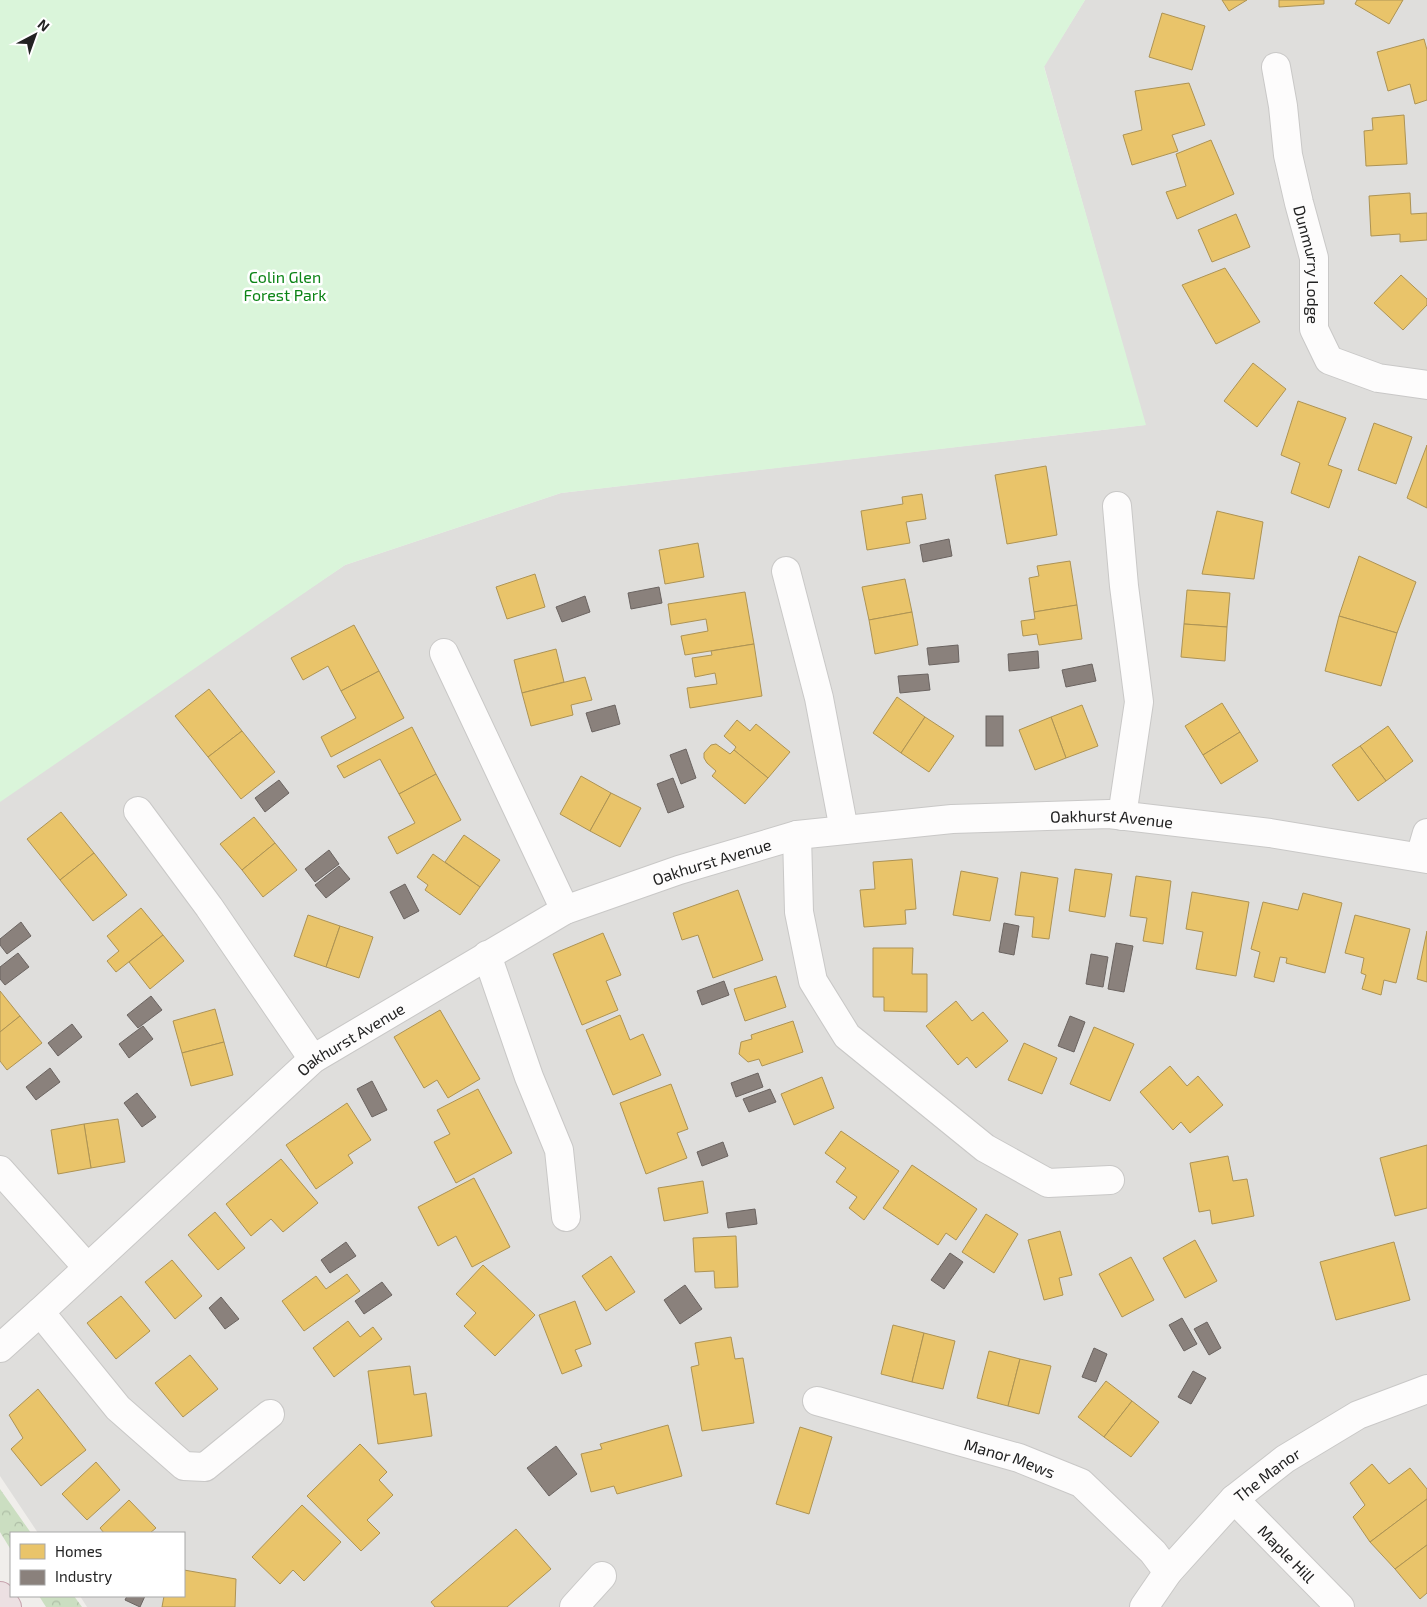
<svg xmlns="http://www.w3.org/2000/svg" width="1427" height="1607" viewBox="0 0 1427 1607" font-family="'Exo 2',sans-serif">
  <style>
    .residential { fill: #dfdedc }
    .forest { fill: url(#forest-crowns) }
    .park { fill: #daf5da }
    .homes { fill: #e9c46a; stroke: #ad9354 }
    .industry { fill: #8a817c; stroke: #6b6461 }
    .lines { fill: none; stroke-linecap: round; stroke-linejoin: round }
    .minor-casing { stroke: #c9c8c7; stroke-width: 30 }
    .highway-casing { stroke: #c5a2ac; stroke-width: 30 }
    .minor { stroke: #fdfcfc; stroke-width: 28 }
    .highway { stroke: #ece0e2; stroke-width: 28 }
    .labels { text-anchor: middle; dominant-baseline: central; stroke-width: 5; stroke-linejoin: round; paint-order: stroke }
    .street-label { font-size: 16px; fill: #222; stroke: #fff }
    .park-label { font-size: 16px; fill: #0c8416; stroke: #fff }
  </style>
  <defs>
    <pattern id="forest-crowns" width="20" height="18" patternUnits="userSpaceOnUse" patternTransform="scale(1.25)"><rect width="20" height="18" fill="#cbdec1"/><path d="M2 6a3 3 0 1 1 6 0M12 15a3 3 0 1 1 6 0" fill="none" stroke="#aebea6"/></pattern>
  </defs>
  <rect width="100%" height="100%" fill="#f0eeeb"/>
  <path class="residential" d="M1085 0H1427V1607H87L80 1596H184V1533H38L0 1476V796L345 565 561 493 1145 425 1044 66Z"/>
  <g class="forest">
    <path d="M0 1489 31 1533H11V1550L0 1532Z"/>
    <path d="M39 1596H74L82 1607H46Z"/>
  </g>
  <path class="park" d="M0 0H1085L1044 67 1146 425 561 493 345 565 0 802Z"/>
  <g class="homes">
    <path d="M1222 0H1247L1229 11Z"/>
    <path d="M1279 0H1324V4L1279 7Z"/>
    <path d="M1357 0H1403L1389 24 1355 4Z"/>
    <path d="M1162 13 1205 26 1192 70 1149 57Z"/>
    <path d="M1424 39 1427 50V100L1415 104 1410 84 1388 91 1377 52Z"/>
    <path d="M1189 83 1205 125 1172 135 1178 151 1132 165 1123 135 1142 130 1135 91Z"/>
    <path d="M1404 115 1407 164 1366 166 1364 131 1373 130 1372 118Z"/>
    <path d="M1211 140 1234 194 1177 219 1166 192 1186 186 1176 154Z"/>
    <path d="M1410 193 1411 214 1427 213V240L1400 242V234L1371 236 1369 196Z"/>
    <path d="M1236 214 1250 247 1212 262 1198 230Z"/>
    <path d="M1225 268 1260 322 1216 344 1182 285Z"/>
    <path d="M1401 275 1427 299V305L1403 330 1374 303Z"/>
    <path d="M1253 363 1286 389 1257 427 1224 401Z"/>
    <path d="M1298 401 1346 418 1328 465 1342 470 1329 508 1291 493 1300 463 1281 455Z"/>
    <path d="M1374 423 1412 437 1396 484 1358 470Z"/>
    <path d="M1427 445V508L1407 498Z"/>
    <path d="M1046 466 1057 535 1007 544 995 475Z"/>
    <path d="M922 494 926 519 906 522 910 543 867 550 861 511 903 504 902 497Z"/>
    <path d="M1217 511 1263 522 1254 579 1202 574Z"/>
    <path d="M698 543 704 577 665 584 659 550Z"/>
    <path d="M1359 556 1416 582 1397 633 1339 616Z"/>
    <path d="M1070 561 1077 605 1034 612 1029 578 1039 576 1037 566Z"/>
    <path d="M535 574 545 607 507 619 496 587Z"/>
    <path d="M905 579 912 612 869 620 862 587Z"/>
    <path d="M1187 590 1230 593 1227 627 1184 624Z"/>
    <path d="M745 592 754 644 685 655 681 636 708 631 706 619 671 625 668 604Z"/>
    <path d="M1077 605 1082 639 1039 645 1037 634 1023 636 1021 621 1035 619 1034 612Z"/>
    <path d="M912 612 918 645 875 654 869 620Z"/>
    <path d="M1339 616 1397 633 1381 686 1325 671Z"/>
    <path d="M1184 624 1227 627 1225 661 1181 657Z"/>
    <path d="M354 625 379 671 341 691 328 666 303 680 291 658Z"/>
    <path d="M754 644 762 696 690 708 687 688 717 684 715 673 695 677 692 658 712 655 711 651Z"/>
    <path d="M556 649 564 682 522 693 514 660Z"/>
    <path d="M379 671 404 718 331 757 321 737 356 718 341 691Z"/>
    <path d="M585 677 592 700 571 705 573 715 531 726 522 693Z"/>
    <path d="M209 689 242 731 208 757 175 716Z"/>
    <path d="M897 697 925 717 901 753 873 733Z"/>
    <path d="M1222 703 1240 732 1203 755 1185 726Z"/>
    <path d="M1082 705 1098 746 1066 758 1051 717Z"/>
    <path d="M925 717 954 736 929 772 901 753Z"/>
    <path d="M1051 717 1066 758 1035 770 1019 730Z"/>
    <path d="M737 720 750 731 756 724 790 752 768 778 734 750 736 747 724 736Z"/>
    <path d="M1388 726 1413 761 1386 781 1360 746Z"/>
    <path d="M412 727 436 774 399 794 380 759 344 778 337 766Z"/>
    <path d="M242 731 275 772 241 799 208 757Z"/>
    <path d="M1240 732 1258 761 1221 784 1203 755Z"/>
    <path d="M716 744 730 754 734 750 768 778 745 804 712 776 716 771 707 763 704 758V753L711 745Z"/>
    <path d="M1360 746 1386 781 1358 801 1332 765Z"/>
    <path d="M436 774 461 820 397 854 388 837 415 823 399 794Z"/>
    <path d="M581 776 611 793 590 831 560 814Z"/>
    <path d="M611 793 641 808 620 847 590 831Z"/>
    <path d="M61 812 94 853 60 880 27 839Z"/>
    <path d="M254 817 275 843 242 870 220 844Z"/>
    <path d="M464 835 500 860 480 887 445 862Z"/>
    <path d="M275 843 297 870 263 897 242 870Z"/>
    <path d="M94 853 127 895 93 921 60 880Z"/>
    <path d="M433 854 480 887 460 915 425 890 428 885 417 877Z"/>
    <path d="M912 859 916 909 905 910 906 924 864 927 860 890 875 889 873 862Z"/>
    <path d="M1075 869 1112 874 1105 917 1069 911Z"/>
    <path d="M961 871 998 878 990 921 953 915Z"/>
    <path d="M1021 872 1058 878 1049 939 1032 937 1034 917 1015 915Z"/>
    <path d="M1136 876 1171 881 1163 944 1143 941 1147 918 1130 916Z"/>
    <path d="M738 890 763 960 713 978 698 935 682 940 673 913Z"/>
    <path d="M1192 892 1249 902 1236 976 1196 969 1203 932 1186 929Z"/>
    <path d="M1303 893 1342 903 1325 973 1286 963 1287 958 1280 957 1274 982 1254 977 1260 952 1251 949 1263 902 1298 910Z"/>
    <path d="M141 908 163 935 116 972 107 961 119 951 107 936Z"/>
    <path d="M308 915 340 926 326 967 294 956Z"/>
    <path d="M1355 915 1410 929 1396 983 1384 980 1381 995 1362 989 1366 975 1361 973 1364 958 1345 953Z"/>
    <path d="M340 926 373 937 359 978 326 967Z"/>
    <path d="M1427 931V982L1417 979Z"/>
    <path d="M603 933 621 975 606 981 618 1010 582 1025 553 954Z"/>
    <path d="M163 935 184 961 150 989 129 962Z"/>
    <path d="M873 948H913L912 974H927V1012L884 1011V997H873Z"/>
    <path d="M776 976 786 1007 745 1021 734 989Z"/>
    <path d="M0 991 20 1016 0 1032Z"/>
    <path d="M956 1001 972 1021 983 1012 1008 1041 976 1068 967 1057 958 1065 926 1026Z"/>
    <path d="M215 1009 224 1042 182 1053 173 1021Z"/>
    <path d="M440 1010 480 1079 448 1098 437 1080 424 1088 394 1037Z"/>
    <path d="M620 1015 630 1040 643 1034 661 1075 613 1095 586 1030Z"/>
    <path d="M20 1016 42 1043 7 1070 0 1061V1032Z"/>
    <path d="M793 1021 803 1052 762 1066 759 1059 748 1062 739 1054 741 1042 752 1039 751 1035Z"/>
    <path d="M1094 1027 1134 1044 1110 1101 1070 1084Z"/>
    <path d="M224 1042 233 1075 191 1086 182 1053Z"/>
    <path d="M1024 1043 1057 1058 1042 1094 1008 1080Z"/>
    <path d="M1170 1066 1187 1086 1198 1076 1223 1105 1190 1133 1181 1122 1173 1130 1140 1092Z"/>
    <path d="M822 1077 834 1108 794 1125 781 1094Z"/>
    <path d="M671 1084 688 1129 677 1133 687 1158 646 1174 620 1103Z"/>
    <path d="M478 1089 512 1153 456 1183 434 1142 450 1134 437 1110Z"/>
    <path d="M347 1103 371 1140 348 1155 353 1163 316 1189 286 1145Z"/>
    <path d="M118 1119 125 1162 91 1168 84 1124Z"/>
    <path d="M84 1124 91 1168 58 1174 51 1130Z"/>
    <path d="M841 1131 899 1171 864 1220 849 1208 857 1197 836 1182 846 1168 825 1153Z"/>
    <path d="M1427 1145V1208L1395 1216 1380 1158Z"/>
    <path d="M1228 1156 1233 1181 1247 1179 1254 1216 1212 1224 1210 1210 1199 1212 1190 1163Z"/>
    <path d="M281 1159 318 1203 283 1232 271 1219 251 1236 226 1204Z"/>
    <path d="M912 1165 977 1209 956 1240 946 1233 938 1245 883 1208Z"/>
    <path d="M474 1178 510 1247 472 1267 456 1236 438 1246 418 1207Z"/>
    <path d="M703 1181 708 1213 664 1221 658 1188Z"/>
    <path d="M215 1212 245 1248 218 1270 188 1235Z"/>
    <path d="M986 1214 1018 1234 994 1273 962 1252Z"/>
    <path d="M1060 1231 1072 1275 1059 1278 1063 1295 1044 1300 1028 1240Z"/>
    <path d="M736 1236 738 1287 715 1288 714 1271 695 1272 693 1238Z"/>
    <path d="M1195 1240 1217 1281 1185 1298 1163 1258Z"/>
    <path d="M1394 1242 1410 1300 1336 1320 1320 1262Z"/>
    <path d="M611 1256 635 1292 606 1311 582 1276Z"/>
    <path d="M1131 1257 1154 1300 1122 1317 1099 1274Z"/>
    <path d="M172 1260 202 1296 175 1319 145 1282Z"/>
    <path d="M483 1265 535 1315 495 1356 464 1326 476 1313 456 1294Z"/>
    <path d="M347 1274 360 1291 304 1331 282 1301 316 1276 326 1289Z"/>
    <path d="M121 1296 150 1331 116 1359 87 1323Z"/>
    <path d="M575 1301 591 1344 575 1350 582 1366 562 1374 539 1315Z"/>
    <path d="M348 1321 360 1337 373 1327 382 1339 334 1377 313 1348Z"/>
    <path d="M893 1325 924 1333 912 1382 881 1374Z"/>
    <path d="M924 1333 955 1341 943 1389 912 1382Z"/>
    <path d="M731 1337 735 1359 743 1358 754 1423 702 1431 691 1367 699 1365 695 1343Z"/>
    <path d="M989 1351 1020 1359 1008 1406 977 1398Z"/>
    <path d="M190 1355 218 1389 183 1417 155 1383Z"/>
    <path d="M1020 1359 1051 1366 1039 1414 1008 1406Z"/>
    <path d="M410 1366 414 1395 426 1393 432 1436 378 1444 368 1371Z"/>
    <path d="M1106 1381 1132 1401 1104 1437 1078 1417Z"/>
    <path d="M38 1389 86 1450 41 1486 11 1449 23 1438 9 1415Z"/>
    <path d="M1132 1401 1159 1422 1131 1457 1104 1437Z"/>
    <path d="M668 1425 682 1476 617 1494 614 1486 591 1492 581 1454 602 1449 600 1444Z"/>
    <path d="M800 1427 832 1437 809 1514 776 1504Z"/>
    <path d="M360 1444 387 1472 379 1480 393 1495 367 1520 380 1533 361 1551 307 1496Z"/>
    <path d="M96 1462 120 1490 87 1520 62 1494Z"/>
    <path d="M1372 1464 1389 1484 1410 1468 1427 1489V1499L1370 1542 1353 1517 1365 1505 1350 1483Z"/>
    <path d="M1427 1499V1545L1395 1569 1370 1542Z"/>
    <path d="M129 1500 156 1528 150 1533H104L100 1528Z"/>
    <path d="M302 1505 341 1542 304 1581 293 1570 280 1584 252 1557Z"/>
    <path d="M516 1529 551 1569 507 1607H435L431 1602Z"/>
    <path d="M1427 1545V1593L1420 1599 1395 1569Z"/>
    <path d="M184 1570 236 1579 235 1607H162L164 1596H184Z"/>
  </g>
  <g class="industry">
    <path d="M949 539 952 556 923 562 920 545Z"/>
    <path d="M659 587 662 603 631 609 628 593Z"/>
    <path d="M585 596 590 612 562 622 556 607Z"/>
    <path d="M958 645 959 662 929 665 927 648Z"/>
    <path d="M1038 651 1039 668 1009 671 1008 654Z"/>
    <path d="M1092 664 1096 681 1066 687 1062 670Z"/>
    <path d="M928 674 930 690 900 693 898 676Z"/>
    <path d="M615 705 620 724 592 732 586 713Z"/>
    <rect x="986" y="716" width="17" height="30"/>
    <path d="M686 749 696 778 681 784 670 755Z"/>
    <path d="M673 778 684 807 668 813 657 784Z"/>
    <path d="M279 780 289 793 265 812 255 798Z"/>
    <path d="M329 850 339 864 315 882 305 869Z"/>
    <path d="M339 866 350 879 326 898 315 885Z"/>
    <path d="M405 884 419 911 404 919 390 892Z"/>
    <path d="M21 922 31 936 7 954 0 945V939Z"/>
    <path d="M1004 923 1019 926 1014 955 999 952Z"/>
    <path d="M1116 943 1133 946 1124 992 1108 989Z"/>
    <path d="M18 953 29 967 5 985 0 979V967Z"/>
    <path d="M1091 954 1108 957 1103 987 1086 984Z"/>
    <path d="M724 981 729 995 702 1005 697 991Z"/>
    <path d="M151 996 162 1010 138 1028 127 1015Z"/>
    <path d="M1070 1016 1085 1022 1074 1052 1058 1046Z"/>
    <path d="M72 1024 82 1037 58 1056 48 1043Z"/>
    <path d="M143 1026 153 1039 129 1058 119 1044Z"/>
    <path d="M50 1068 60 1082 36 1100 26 1087Z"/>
    <path d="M758 1073 763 1087 736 1097 731 1083Z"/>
    <path d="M372 1081 387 1110 372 1117 357 1089Z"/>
    <path d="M770 1089 776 1102 749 1112 743 1099Z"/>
    <path d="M137 1093 156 1117 142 1127 124 1103Z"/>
    <path d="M723 1142 728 1156 702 1166 697 1152Z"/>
    <path d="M755 1209 757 1224 728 1228 726 1213Z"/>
    <path d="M346 1242 356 1256 330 1273 321 1260Z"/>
    <path d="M950 1253 963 1262 944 1289 931 1280Z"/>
    <path d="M382 1282 392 1295 364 1314 355 1301Z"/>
    <path d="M685 1285 702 1309 680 1324 664 1300Z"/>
    <path d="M221 1297 239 1319 225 1329 209 1308Z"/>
    <path d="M1182 1318 1197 1344 1184 1351 1169 1325Z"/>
    <path d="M1207 1322 1221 1348 1209 1355 1194 1329Z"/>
    <path d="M1094 1348 1107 1354 1096 1382 1082 1377Z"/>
    <path d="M1193 1371 1206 1378 1191 1404 1178 1397Z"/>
    <path d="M556 1446 577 1474 549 1496 527 1468Z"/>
    <path d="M127 1596H145L140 1607 125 1600Z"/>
  </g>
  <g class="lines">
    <defs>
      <g id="minor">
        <path id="s1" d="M1276 67 1283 106 1288 155 1299 203 1314 258V329L1329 360 1378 378 1427 385"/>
        <path d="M1117 506 1124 586 1139 702 1122 816"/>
        <path d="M786 571 819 698 844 830"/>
        <path d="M444 653 565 910"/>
        <path d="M138 811 209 907 313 1059"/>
        <path d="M797 835 799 912 813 981 847 1036 985 1148 1048 1183 1110 1180"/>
        <path d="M1420 857 1427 833"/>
        <path d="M487 955 529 1077 559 1150 566 1217"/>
        <path d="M0 1170 87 1267"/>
        <path d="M0 1348 40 1312"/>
        <path id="s2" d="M817 1401 1019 1458 1081 1483 1153 1552 1168 1572"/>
        <path id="s3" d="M270 1414 205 1467 184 1466 118 1408 40 1312 313 1059 565 910 679 870 797 835 952 819 1109 814 1270 833 1427 859"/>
        <path id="s4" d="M1234 1499 1340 1607"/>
        <path d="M574 1607 602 1576"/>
        <path id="s5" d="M1144 1607 1168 1572 1234 1499 1285 1459 1358 1415 1427 1389"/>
      </g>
      <path id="highway" d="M0 1596 7 1607"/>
    </defs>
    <use href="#minor" class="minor-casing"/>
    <use href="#highway" class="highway-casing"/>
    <use href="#minor" class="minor"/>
    <use href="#highway" class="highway"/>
  </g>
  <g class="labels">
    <g class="street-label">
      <text stroke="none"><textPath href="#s1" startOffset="201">Dunmurry Lodge</textPath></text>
      <text stroke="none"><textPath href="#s3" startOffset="1541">Oakhurst Avenue</textPath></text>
      <text stroke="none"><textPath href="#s3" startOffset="1136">Oakhurst Avenue</textPath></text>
      <text stroke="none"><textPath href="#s3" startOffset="731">Oakhurst Avenue</textPath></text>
      <text stroke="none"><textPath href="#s2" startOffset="201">Manor Mews</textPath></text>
      <text stroke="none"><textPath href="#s5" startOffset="182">The Manor</textPath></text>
      <text stroke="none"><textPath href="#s4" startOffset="76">Maple Hill</textPath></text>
    </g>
    <g class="park-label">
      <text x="285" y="276">Colin Glen<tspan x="285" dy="18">Forest Park</tspan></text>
    </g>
  </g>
  <rect x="10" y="1532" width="175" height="65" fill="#ffffff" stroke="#a7a7a7"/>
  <rect x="20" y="1544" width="25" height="15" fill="#e9c46a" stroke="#a7a7a7"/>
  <text x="55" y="1557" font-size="15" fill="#222222">Homes</text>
  <rect x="20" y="1570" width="25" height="15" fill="#8a817c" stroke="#a7a7a7"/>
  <text x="55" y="1582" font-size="15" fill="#222222">Industry</text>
  <g transform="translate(35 35) rotate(41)" stroke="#ffffff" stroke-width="4" paint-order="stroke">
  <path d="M0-4L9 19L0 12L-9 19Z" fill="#222222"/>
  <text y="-8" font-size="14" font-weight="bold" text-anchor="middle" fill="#222222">N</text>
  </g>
</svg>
